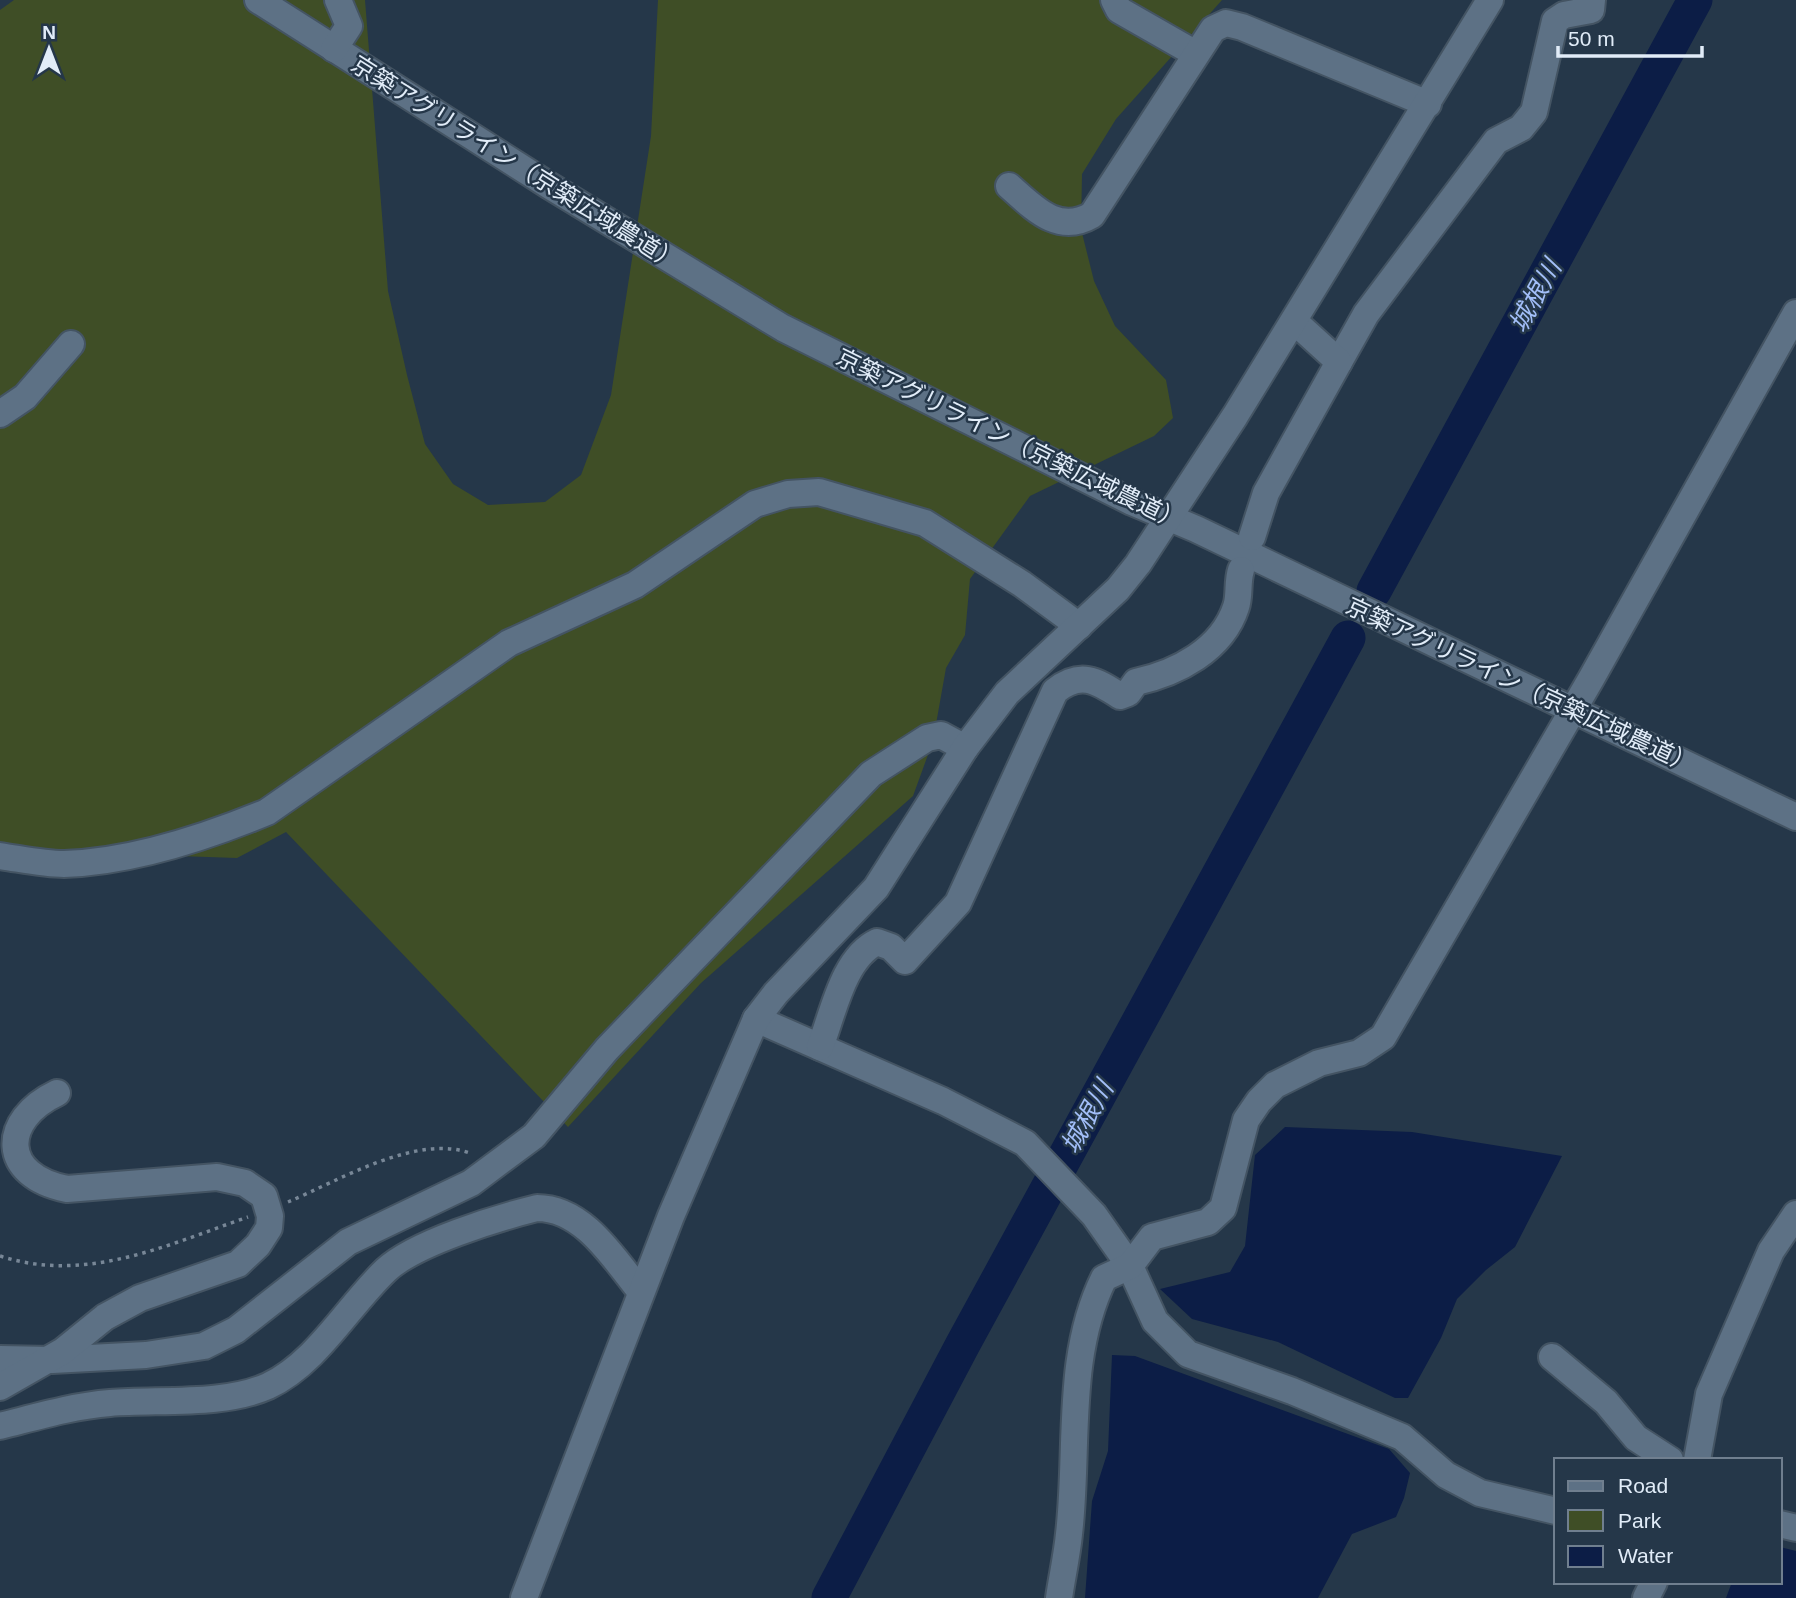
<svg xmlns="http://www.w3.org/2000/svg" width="1796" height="1598" viewBox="0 0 1796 1598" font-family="Arial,'Noto Sans JP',sans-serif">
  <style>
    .green { fill: #3f4e26 }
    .water { fill: #0c1d46 }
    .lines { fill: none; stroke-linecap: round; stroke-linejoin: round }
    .river { stroke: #0c1d46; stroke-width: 35 }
    .minor-casing { stroke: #445463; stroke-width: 30 }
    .path { stroke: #788797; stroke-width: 3.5; stroke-dasharray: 3.5 5; stroke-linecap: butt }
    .minor { stroke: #5d7185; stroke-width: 26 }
    .labels { text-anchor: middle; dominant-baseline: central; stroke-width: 5; stroke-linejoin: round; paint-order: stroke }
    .street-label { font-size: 24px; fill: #e1ecf8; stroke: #253749 }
    .water-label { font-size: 26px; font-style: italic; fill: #a2bef8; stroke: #253749 }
  </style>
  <rect width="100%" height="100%" fill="#253749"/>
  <path class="green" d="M14 0H365L388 291 407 375 425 444 453 484 488 505 545 502 581 475 611 395 651 136 658 0H1222L1116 119 1082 174 1081 229 1094 281 1115 326 1166 380 1173 418 1154 436 1030 496 970 579 965 635 946 668 933 741 913 796 701 983 568 1127 286 832 237 858 91 853 21 848 0 843V10Z"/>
  <g class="water">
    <path d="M1285 1127 1412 1132 1562 1156 1515 1247 1486 1270 1457 1299 1441 1338 1408 1398H1395L1278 1342 1192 1319 1160 1289 1230 1272 1245 1246 1255 1155Z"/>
    <path d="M1112 1355 1135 1356 1389 1449 1410 1473 1404 1498 1396 1517 1352 1534 1318 1598H1085L1092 1501 1108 1451Z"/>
    <path d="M1780 1547 1796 1551V1598H1726L1732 1582H1780Z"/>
  </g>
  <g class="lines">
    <g class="river">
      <path d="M1374 591 1695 0"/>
      <path d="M829 1598 963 1344 1348 638"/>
    </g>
    <defs>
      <g id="minor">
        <path d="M258 0 550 186 783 328 1132 502 1196 529 1796 817"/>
        <path d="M1114 0 1119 10 1196 54"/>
        <path d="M334 49 349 26 338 0"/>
        <path d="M1009 186C1034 208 1058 235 1092 215L1213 29 1226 23 1242 27 1428 104"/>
        <path d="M1339 362 1366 314 1496 141 1521 128 1534 112 1555 21 1564 15 1591 10 1592 0"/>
        <path d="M0 414 25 397 71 344"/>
        <path d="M1252 537 1266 493 1339 362 1294 321"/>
        <path d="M0 856C21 859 43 864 64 864 132 862 204 838 267 812L509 643 635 585 755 504 788 494 819 492 925 523 1022 584 1079 626"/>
        <path d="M756 1019 943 1101 1025 1143 1094 1215 1130 1266 1155 1321 1188 1354 1292 1391 1402 1437 1446 1475 1480 1493 1556 1511"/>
        <path d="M820 1047C833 1014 843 958 877 942L891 947 905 961 958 903 1055 691C1080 671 1096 680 1120 696L1128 693 1136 682C1177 673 1222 650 1236 607 1240 596 1237 582 1241 570"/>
        <path d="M1552 1357 1606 1402 1636 1438 1670 1460"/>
        <path d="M0 1359 52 1360 146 1355 204 1346 236 1330 348 1242 471 1183 534 1136 607 1049 871 774 927 738 941 735 965 748"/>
        <path d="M0 1387 63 1351 105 1317 140 1298 238 1264 258 1245 269 1228 270 1216 264 1196 245 1183 217 1177 67 1189C0 1176 0 1120 57 1093"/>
        <path d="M0 1426C36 1417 72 1406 110 1403 158 1399 224 1406 268 1386 317 1363 348 1306 386 1270 415 1243 497 1218 537 1208 584 1208 614 1259 641 1292"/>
        <path d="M1697 1460 1709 1394 1771 1251 1796 1214"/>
        <path d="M1780 1524 1796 1528"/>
        <path d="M524 1598 671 1216 756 1019 776 993 876 888 965 748 1007 693 1118 589 1138 564 1235 416 1490 0"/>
        <path d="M1059 1598C1062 1577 1067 1555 1069 1534 1079 1449 1065 1357 1104 1278L1130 1266 1152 1237 1208 1222 1223 1208 1246 1120 1259 1101 1275 1085 1319 1063 1359 1053 1383 1037 1591 679 1796 313"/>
        <path d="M1646 1598 1654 1582"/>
      </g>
    </defs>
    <use href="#minor" class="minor-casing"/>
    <g class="path">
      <path d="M288 1202C338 1181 419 1132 472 1154"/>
      <path d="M0 1256C86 1284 167 1245 248 1217"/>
    </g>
    <use href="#minor" class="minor"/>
  </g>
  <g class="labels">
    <g class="street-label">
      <text transform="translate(516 163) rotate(32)">京築アグリライン（京築広域農道）</text>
      <text transform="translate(1010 439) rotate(26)">京築アグリライン（京築広域農道）</text>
      <text transform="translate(1521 685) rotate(25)">京築アグリライン（京築広域農道）</text>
    </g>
    <g class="water-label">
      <text transform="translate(1535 296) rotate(-61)">城根川</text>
      <text transform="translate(1087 1117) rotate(-61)">城根川</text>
    </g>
  </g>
  <rect x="1554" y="1458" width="228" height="126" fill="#253749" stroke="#707f8f" stroke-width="2"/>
  <rect x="1568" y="1481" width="35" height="10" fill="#5d7185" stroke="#707f8f" stroke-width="2"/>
  <text x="1618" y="1493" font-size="21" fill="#e1ecf8">Road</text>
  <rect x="1568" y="1510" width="35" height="21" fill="#3f4e26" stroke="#707f8f" stroke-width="2"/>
  <text x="1618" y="1528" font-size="21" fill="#e1ecf8">Park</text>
  <rect x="1568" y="1546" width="35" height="21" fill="#0c1d46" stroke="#707f8f" stroke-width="2"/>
  <text x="1618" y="1563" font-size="21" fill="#e1ecf8">Water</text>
  <g transform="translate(49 49)" stroke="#253749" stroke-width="5" paint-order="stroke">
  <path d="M0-5L12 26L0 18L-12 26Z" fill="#e1ecf8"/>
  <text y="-10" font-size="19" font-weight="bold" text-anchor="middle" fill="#e1ecf8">N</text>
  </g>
  <path d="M1558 46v10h144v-10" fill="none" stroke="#e1ecf8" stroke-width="3.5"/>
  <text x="1568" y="46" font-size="21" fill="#e1ecf8" stroke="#253749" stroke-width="5" paint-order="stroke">50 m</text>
</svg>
